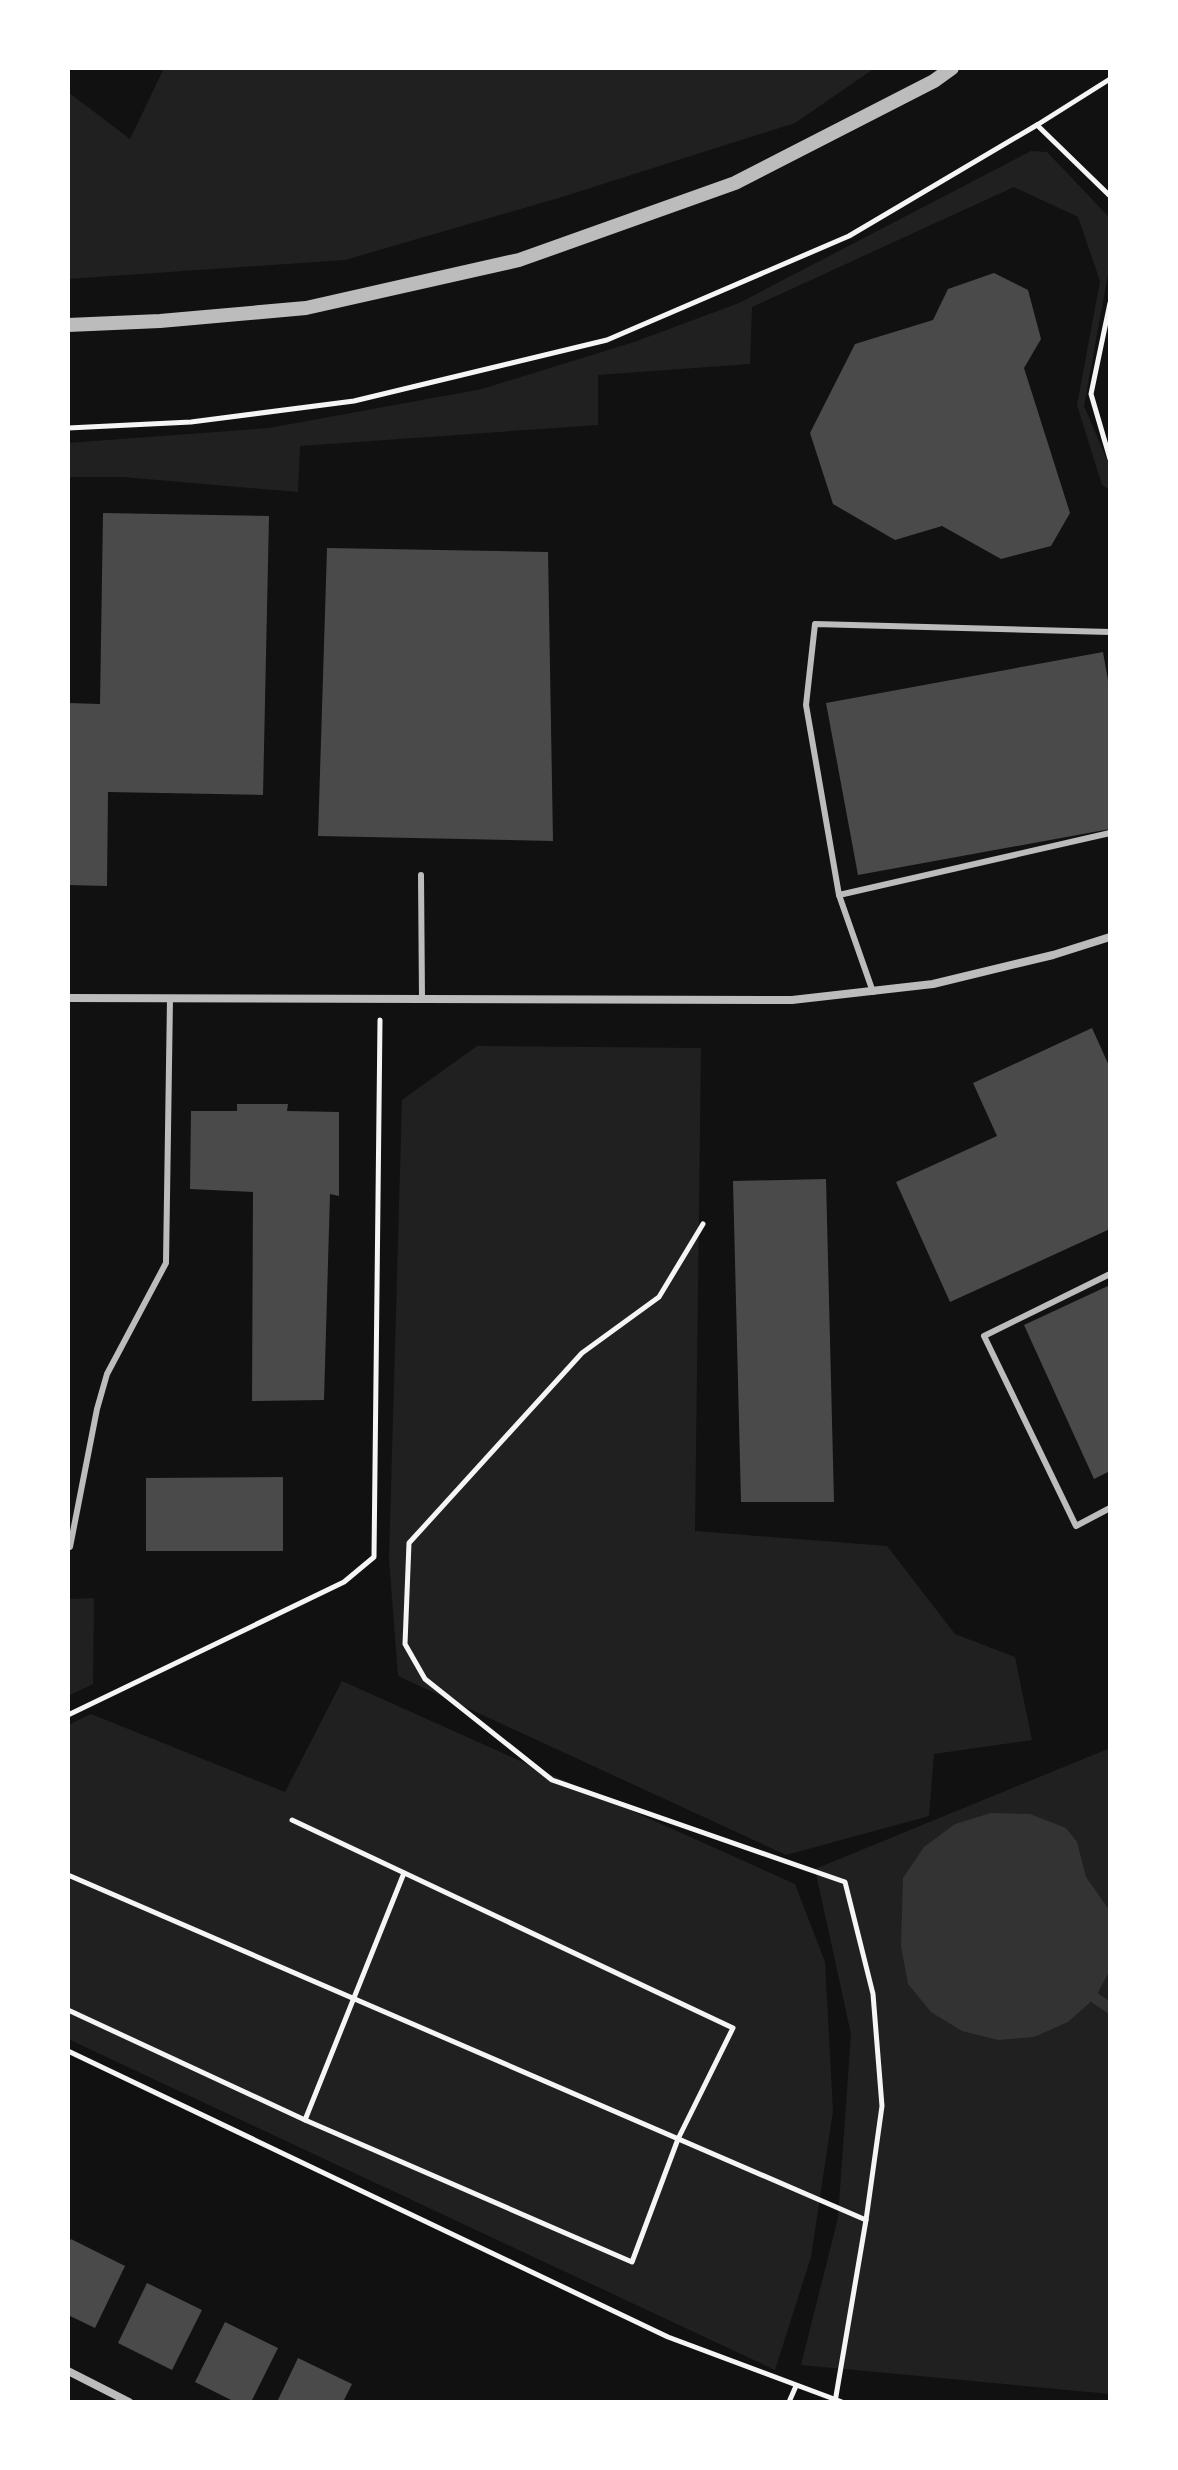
<svg xmlns="http://www.w3.org/2000/svg" width="1178" height="2470" viewBox="0 0 1178 2470" font-family="'Source Serif 4',serif">
  <style>
    .green { fill: #202020 }
    .water { fill: #333 }
    .lines { fill: none; stroke-linecap: round; stroke-linejoin: round }
    .stream { stroke: #333; stroke-width: 11 }
    .building { fill: #4a4a4a }
    .path { stroke: #f5f5f5; stroke-width: 5 }
    .service { stroke: #bcbcbc; stroke-width: 6 }
    .minor { stroke: #bcbcbc; stroke-width: 8 }
    .tertiary { stroke: #bcbcbc; stroke-width: 14 }
  </style>
  <rect width="100%" height="100%" fill="#111"/>
  <g class="green">
    <path d="M164 68H875L795 123 562 197 345 260 68 279V92L130 139Z"/>
    <path d="M1031 151 1047 152 1110 218V263L1084 406 1110 467V490L1102 485 1077 405 1100 281 1078 217 1014 187 752 307 750 364 598 375V425L300 446 298 492 123 477H68V443L269 428 482 389 634 342 739 303Z"/>
    <path d="M477 1046 701 1048 695 1531 887 1546 955 1634 1015 1657 1032 1740 934 1754 929 1816 786 1855 398 1676 389 1559 402 1100Z"/>
    <path d="M94 1598 93 1684 68 1696V1599Z"/>
    <path d="M342 1681 795 1884 825 1962 833 2111 811 2257 775 2370 68 2039V1725L91 1714 285 1792Z"/>
    <path d="M1110 1748V2394L801 2365 838 2218 851 2034 815 1869Z"/>
  </g>
  <path class="water" d="M991 1813 1030 1814 1066 1828 1077 1842 1086 1877 1110 1911V1970L1095 1998 1068 2022 1034 2037 998 2040 962 2031 931 2012 908 1984 901 1946 903 1878 924 1847 955 1824Z"/>
  <g class="lines">
    <path class="stream" d="M1095 1998 1110 2008"/>
  </g>
  <g class="building">
    <path d="M994 273 1028 290 1041 339 1024 368 1070 513 1051 546 1001 559 942 526 895 540 833 504 810 433 855 344 933 320 948 289Z"/>
    <path d="M103 513 269 516 263 795 108 792 107 886 68 885V703L100 704Z"/>
    <path d="M327 548 548 552 553 841 318 836Z"/>
    <path d="M1103 652 1110 692V829L858 875 826 703Z"/>
    <path d="M1092 1028 1110 1068V1229L950 1302 896 1182 997 1136 973 1083Z"/>
    <path d="M237 1104H288L287 1111 339 1112V1196L330 1194 324 1400 252 1401 253 1192 190 1189 191 1111H237Z"/>
    <path d="M826 1179 834 1502H741L733 1181Z"/>
    <path d="M1110 1285V1471L1094 1479 1024 1325Z"/>
    <path d="M283 1477V1551H146V1478Z"/>
    <path d="M71 2239 125 2266 95 2328 68 2315V2244Z"/>
    <path d="M147 2283 202 2310 172 2370 118 2343Z"/>
    <path d="M225 2322 278 2348 251 2402H235L195 2382Z"/>
    <path d="M298 2358 352 2384 343 2402H277Z"/>
  </g>
  <g class="lines">
    <g class="path">
      <path d="M1037 125 1110 196"/>
      <path d="M1110 303 1091 394 1110 459"/>
      <path d="M68 428 191 422 354 401 607 340 849 236 1037 125 1110 79"/>
      <path d="M703 1224 659 1297 582 1353 409 1543 405 1644 425 1679 552 1780 845 1882 873 1994 882 2106 866 2220 835 2402"/>
      <path d="M68 1715 344 1582 374 1557 380 1020"/>
      <path d="M68 1875 866 2220"/>
      <path d="M68 2010 305 2120 632 2262 678 2139 733 2028 292 1820"/>
      <path d="M68 2051 668 2337 842 2402"/>
      <path d="M305 2120 404 1873"/>
      <path d="M789 2402 796 2386"/>
    </g>
    <g class="service">
      <path d="M421 875 422 999"/>
      <path d="M839 895 1110 833"/>
      <path d="M873 992 839 895 806 705 815 624 1110 632"/>
      <path d="M1110 1274 984 1336 1076 1526 1110 1508"/>
      <path d="M70 1547 97 1409 107 1374 166 1263 170 999"/>
    </g>
    <g class="minor">
      <path d="M68 998 792 1000 933 984 1053 955 1110 937"/>
      <path d="M68 2371 129 2402"/>
    </g>
    <path class="tertiary" d="M68 325 160 321 306 308 519 260 735 183 934 81 952 68"/>
  </g>
  <rect width="1178" height="2470" fill="none" stroke="#ffffff" stroke-width="140"/>
</svg>
